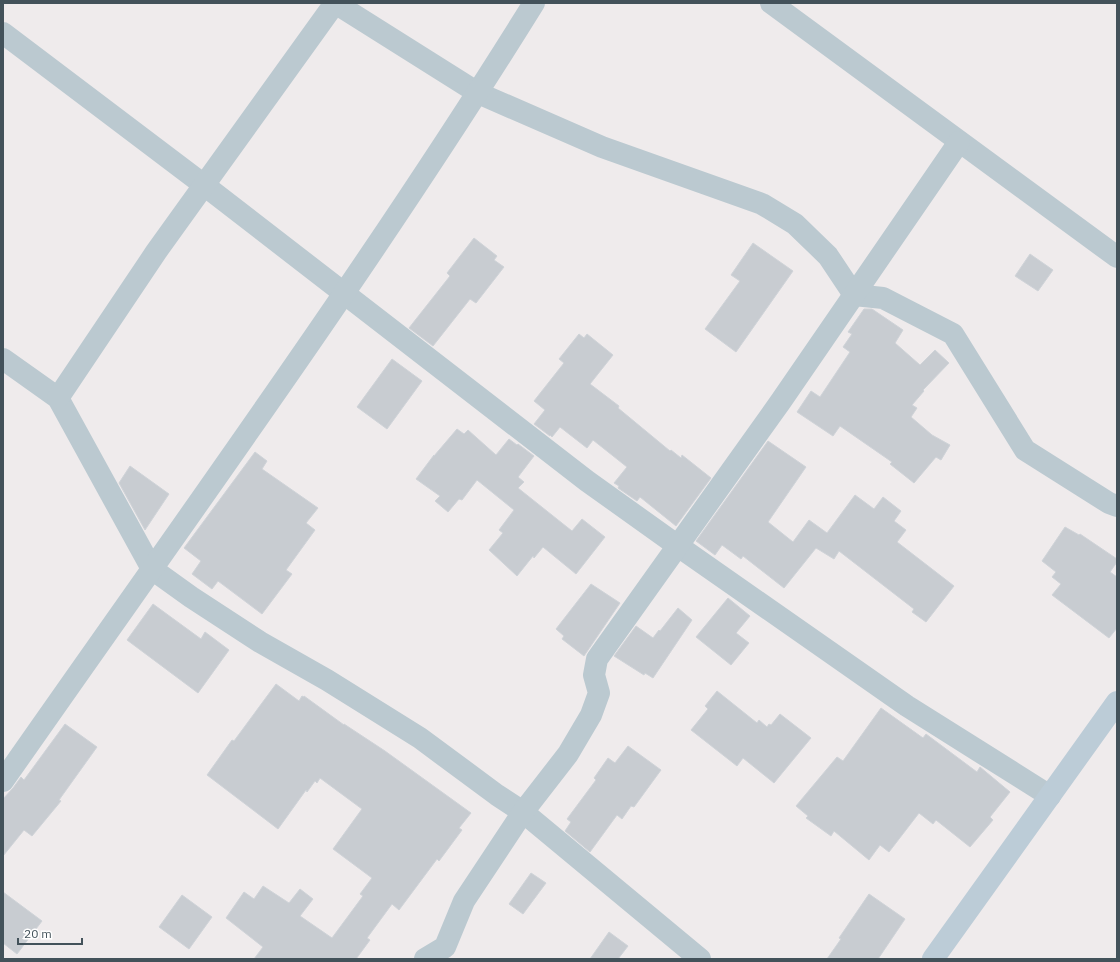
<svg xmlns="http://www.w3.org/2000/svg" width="1120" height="962" viewBox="0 0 1120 962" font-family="'IBM Plex Sans',sans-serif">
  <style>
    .building { fill: #c8ccd1; stroke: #cfd3d8 }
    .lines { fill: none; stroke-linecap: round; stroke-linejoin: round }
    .street { stroke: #bbc9d0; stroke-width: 22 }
    .secondary { stroke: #bcccd7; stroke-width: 22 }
  </style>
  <rect width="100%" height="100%" fill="#efebec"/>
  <g class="building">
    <path d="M474 238 497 256 494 260 504 267 476 303 470 299 433 346 409 328 450 276 447 273Z"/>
    <path d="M753 243 793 271 736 352 705 329 740 281 731 275Z"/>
    <path d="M1030 254 1053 270 1038 291 1015 276Z"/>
    <path d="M864 309H872L903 330 895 343 920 365 935 350 949 363 923 390 924 391 912 405 917 408 911 417 932 435 950 445 941 460 936 457 914 483 890 464 892 462 840 426 833 436 797 412 811 391 820 397 850 352 843 347 852 334 848 332Z"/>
    <path d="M579 334 584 338 587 334 613 355 590 384 619 406 618 408 670 451 671 450 681 458 682 455 711 478 676 526 640 497 637 501 618 488 619 486 614 483 627 467 593 440 587 448 560 427 552 437 550 435V436L534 424 545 410 534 401 564 363 559 359Z"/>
    <path d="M392 359 422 381 387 429 357 407Z"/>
    <path d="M457 429 464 434 468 430 496 455 509 439 517 445 518 444 534 456 518 477 524 482 518 488 572 531 582 519 605 537 576 574 543 547 534 558 533 556 517 576 489 550 503 533 499 530 514 510 477 480 462 500 459 499 448 512 435 501 440 496 416 479 434 455V456Z"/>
    <path d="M768 441 806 467 768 522 793 542 809 520 827 533 855 495 874 509 883 497 901 511 894 521 906 530 897 542 954 586 926 622 912 612 914 609 839 551 834 559 816 548 784 588 743 556 741 559 722 545 715 555 696 541Z"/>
    <path d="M255 452 267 461 262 469 318 508 306 523 315 530 286 570 292 574 262 614 218 581 212 589 192 574 201 561 184 548Z"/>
    <path d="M130 466 169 494 145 530 119 483Z"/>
    <path d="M1065 527 1079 535 1080 534 1117 559V562L1110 572 1117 577V628L1109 638 1052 595 1061 584 1052 577 1056 572 1042 561Z"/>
    <path d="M591 584 620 603 584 656 562 639 564 636 556 629Z"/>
    <path d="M728 598 750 616 736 633 749 643 731 665 696 637Z"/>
    <path d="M153 604 201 639 205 632 229 650 198 693 127 640Z"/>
    <path d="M678 608 692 620 653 678 645 673 644 675 614 656 636 626 653 638 659 630 660 631Z"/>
    <path d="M276 684 299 701 302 696 304 697V696L344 725V724L385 751 471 813 459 828 462 830 439 861 437 859 399 910 392 904 367 938 370 940 356 959H254L263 947 226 918 244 892 254 899 263 886 289 903 300 889 313 899 300 916 332 938 363 896 360 894 372 878 333 849 362 809 320 778 317 783 315 781 307 792 306 790 278 829 207 775 232 740 234 741Z"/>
    <path d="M717 691 757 723 759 720 767 727 769 724 771 725 780 714 811 738 774 783 743 758 737 766 691 730 708 709 705 706Z"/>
    <path d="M881 708 923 738 926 734 977 772 980 767 1010 792 990 817 993 820 970 847 936 820 933 824 919 813 889 852 880 845 869 860 834 831 831 836 806 818 808 816 796 806 837 757 843 761Z"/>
    <path d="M65 724 97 747 59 800 61 801 32 836 24 830 3 856V799L13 788 21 777 24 780Z"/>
    <path d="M628 746 661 770 634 807 631 806 622 819 617 815 590 852 565 831 571 822 567 819 596 780 594 778 608 758 615 763Z"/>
    <path d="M531 873 546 883 523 914 509 904Z"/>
    <path d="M3 892 42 921 17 954 3 943Z"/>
    <path d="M869 894 905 919 878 959H827L841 939 839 938Z"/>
    <path d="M182 895 212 917 189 949 159 927Z"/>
    <path d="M609 932 628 946 618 959H590Z"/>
  </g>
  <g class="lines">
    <g class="street">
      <path d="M335 3 478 93 602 147 762 204 795 224 828 256 854 295 883 298 953 334 1025 450 1109 503 1117 506"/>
      <path d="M771 3 1117 257"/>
      <path d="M3 33 204 185 587 481 678 546 907 706 1050 796"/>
      <path d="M3 359 58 398 152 569 191 597 260 642 327 680 420 738 497 795 523 812 700 959"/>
      <path d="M58 398 156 252 335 3"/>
      <path d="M3 781C183 523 368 270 534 3"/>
      <path d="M425 959 445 947 464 901 523 812 568 754 591 715 599 693 594 675 597 659 781 401 959 142"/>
    </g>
    <path class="secondary" d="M933 959 1117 702"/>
  </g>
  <rect width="1120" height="962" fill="none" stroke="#43525a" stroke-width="8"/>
  <path d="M18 938v6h64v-6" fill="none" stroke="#43525a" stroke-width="2"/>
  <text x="24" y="938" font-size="12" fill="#43525a" stroke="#ffffff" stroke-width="3" paint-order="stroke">20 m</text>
</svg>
